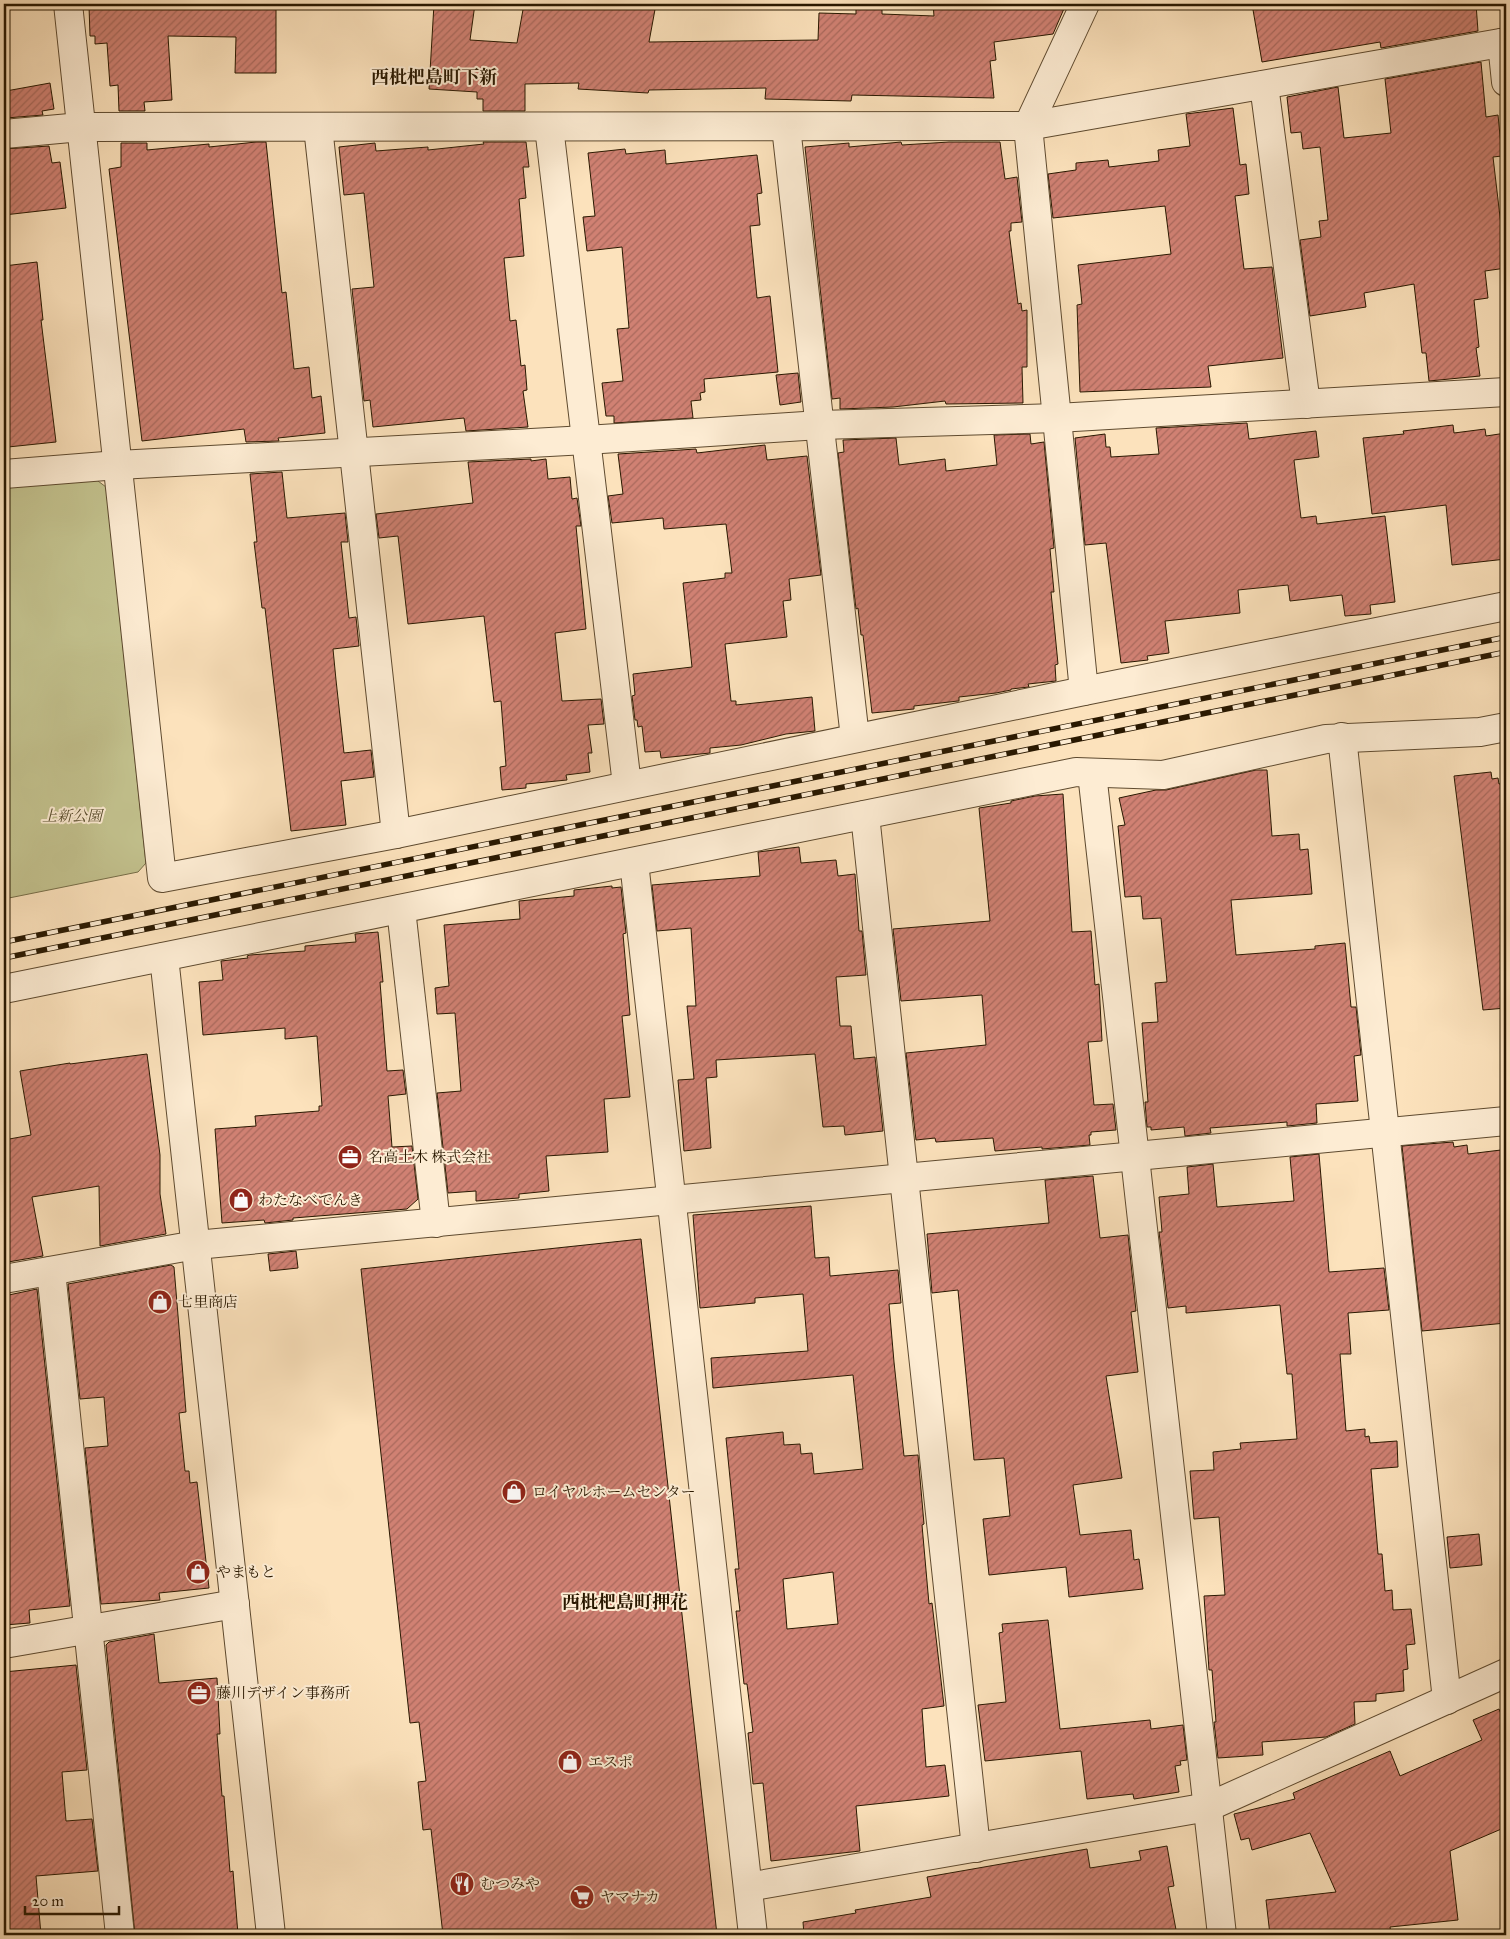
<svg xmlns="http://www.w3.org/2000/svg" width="1510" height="1939" viewBox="0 0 1510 1939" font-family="'IM FELL Great Primer','Noto Serif JP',serif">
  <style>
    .green { fill: #c3c28e; stroke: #766d47 }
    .building { fill: url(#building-hatch); stroke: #291800; fill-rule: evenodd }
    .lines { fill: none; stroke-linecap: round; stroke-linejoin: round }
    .street-casing { stroke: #5e4a2f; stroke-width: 30 }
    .street { stroke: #fdecd3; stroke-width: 28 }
    .rail-casing { stroke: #291800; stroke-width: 5.5 }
    .rail { stroke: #fdecd3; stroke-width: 4; stroke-dasharray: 11; stroke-linecap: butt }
    .labels { text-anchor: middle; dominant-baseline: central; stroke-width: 4; stroke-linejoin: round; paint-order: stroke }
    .park-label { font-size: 15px; font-style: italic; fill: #574b2b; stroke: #fdecd3 }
    .poi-label { font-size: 15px; fill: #291800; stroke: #fdecd3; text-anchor: start }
    .quarter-label { font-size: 18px; font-weight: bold; fill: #291800; stroke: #fdecd3 }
  </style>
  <defs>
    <pattern id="building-hatch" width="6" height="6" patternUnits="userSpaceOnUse" patternTransform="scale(1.25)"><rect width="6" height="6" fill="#d08173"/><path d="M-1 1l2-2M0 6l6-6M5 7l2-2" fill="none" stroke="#a9695c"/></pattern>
  </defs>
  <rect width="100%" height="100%" fill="#fce2bc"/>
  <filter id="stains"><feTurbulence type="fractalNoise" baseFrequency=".004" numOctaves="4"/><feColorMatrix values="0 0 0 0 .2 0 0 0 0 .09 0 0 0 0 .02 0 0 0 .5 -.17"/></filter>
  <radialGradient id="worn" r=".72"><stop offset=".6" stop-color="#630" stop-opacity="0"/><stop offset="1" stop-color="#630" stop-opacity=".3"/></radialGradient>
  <path class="green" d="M90 475 106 487 146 863 138 872 4 899V484Z"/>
  <g class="building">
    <path d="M114 4H235V6L276 7V73H235L236 37 168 36 172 100 144 102 145 111H119L118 85 110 86 107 43 95 44V36H90L89 6Z"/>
    <path d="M434 4H475L470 40 517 43 524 4H656L649 42 818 40 819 13 856 14V6L882 7V14L934 16 933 4H1066L1053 34 994 42 996 60 990 61 994 98 852 95 851 101 765 99 766 88 649 90 648 93 578 89 579 83 525 84V111H483V99H477V92L429 89Z"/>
    <path d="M1252 4H1476L1478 31 1381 48 1380 42 1262 62Z"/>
    <path d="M1481 62 1486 117 1498 115 1502 156 1493 157 1506 268 1485 271 1488 298 1474 300 1479 347 1476 348 1480 376 1429 381 1426 353H1422L1414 284 1364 293 1366 307 1310 316 1300 240 1321 237 1319 221 1328 220 1320 147 1303 149 1301 132 1291 133 1287 97 1338 87 1344 138 1391 133 1385 79Z"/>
    <path d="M50 83 54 109 42 111 43 115 6 118 5 110 9 109 6 91Z"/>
    <path d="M1233 108 1240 165 1246 164 1249 194 1235 196 1244 269 1272 267 1283 358 1208 366 1211 387 1080 392 1077 305 1082 304 1078 265 1171 254 1165 206 1053 218 1048 174 1076 170V163L1108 160 1109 167 1159 161 1158 150 1190 146 1186 114Z"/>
    <path d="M256 142H266L282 293 286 292 294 369 309 367 312 398 321 396 325 433 278 438 279 441 246 442 244 429 142 441 109 169 121 167V143H147V150L209 144V147Z"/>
    <path d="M483 142H526L529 167H523L526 198 519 199 524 256 504 258 510 321 516 320 521 366 525 365 527 390 523 391 528 427 466 431 464 418 373 427 370 400 364 401 352 289 374 287 364 193 344 195 339 147 375 143 376 151 428 147V150L484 144Z"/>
    <path d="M901 142 902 145 949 142H1000L1005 179 1017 177 1022 222 1011 223V231H1009L1018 304 1021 303 1022 311 1027 310V367H1022L1023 403 946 404 945 401 893 407 840 409V398L832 399 805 147 849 143V147Z"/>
    <path d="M49 146 52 163 60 162 66 208 4 215V149Z"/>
    <path d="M625 149 626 154 665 150 666 164 757 155 762 193 757 194 760 225 750 226 757 298 770 296 778 372 704 379 705 392 700 393 701 400 691 401 693 418 614 423V416H606L602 383 623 381 617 329 629 328 622 247 587 251 583 217 595 216 588 153Z"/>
    <path d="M37 262 43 320H41L56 442 8 447 4 406V266Z"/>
    <path d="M798 373 801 402 780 405 776 375Z"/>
    <path d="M1247 423 1249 439 1316 431 1319 457 1294 460 1301 518 1316 516 1317 524 1385 516 1395 602 1370 605 1371 614 1345 616 1342 595 1290 601 1288 585 1238 590 1240 613 1165 621 1169 653 1147 656 1148 660 1121 663 1106 543 1085 545 1075 438 1105 434 1106 447H1110L1111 457 1159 454 1156 428Z"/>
    <path d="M1453 425 1454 433 1485 429 1486 436 1506 433V559L1452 565 1446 505 1372 514 1363 438 1404 434 1403 431Z"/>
    <path d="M1030 434 1031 444 1044 442 1054 548 1050 549 1054 592H1051L1058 664 1055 665 1056 681 1028 684 1029 687 1011 689V690L996 693 959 697V701H958L914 706V709L872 713 863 635H861L858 608 856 609 838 453 844 452 843 440 896 438 899 465 945 459 946 471 997 465 994 435Z"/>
    <path d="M765 445 767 460 807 456 821 575 789 579 791 600 783 601 787 637 725 644 731 701H736V705L812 697 815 731 786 734 741 745 710 748V753L661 758 660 751 645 752 642 726 638 727 637 720H635L632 696 635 695 633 674 692 667 683 583 725 578V573H732L726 524 664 529 663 518 612 523 608 496 623 494 618 454 696 449 697 453Z"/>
    <path d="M531 459V461L546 459 548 479 570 477 572 499 577 498 581 526H576L586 629 555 633 562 701 601 699 604 724 588 725 592 753H588L590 772 566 775 567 780 526 784V788L502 790 500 767 506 766 501 701 494 702 484 616 408 624 398 536 379 538 376 514 473 503 468 462Z"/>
    <path d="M282 472 287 518 345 513 348 542H341L349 618 356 617 359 646 333 649 336 680 344 753 371 750 374 777 341 781 346 825 291 831 265 608H262L254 542H257L250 474Z"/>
    <path d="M1256 770H1267L1272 836 1299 834 1300 850 1308 849 1312 894 1231 900 1236 955 1315 949V946L1345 943 1351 1007H1356L1361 1055 1354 1056 1358 1101 1316 1104 1317 1123 1287 1126V1122L1210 1128 1211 1133 1185 1136 1184 1127 1151 1130V1127H1147L1145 1102H1148L1142 1023 1158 1022 1155 983 1167 982 1161 918 1143 919 1141 896 1125 897 1118 826 1125 825 1119 798 1156 790H1166Z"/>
    <path d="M1491 772 1492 779 1498 778 1499 784 1506 783V1008L1483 1010 1454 776Z"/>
    <path d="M1063 794 1072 932 1091 931 1095 985 1099 984 1102 1041 1088 1042 1094 1105 1113 1104 1116 1130 1091 1132V1135H1089L1090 1145 1042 1149V1147L995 1151 993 1138 936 1142 935 1138 916 1140 906 1053 986 1045 982 995 901 1001 893 929 990 921 979 808 1011 803V801L1035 796Z"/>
    <path d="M799 847 801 863 836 860 838 876 855 874 859 931H862L866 975 836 977 840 1026H851L854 1059 875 1057 883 1131 845 1135 844 1126 823 1127 815 1054 716 1060 717 1077 706 1078 711 1148 684 1151 678 1080 694 1079 687 1006H696L691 928 657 931 652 885 760 876 758 852Z"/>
    <path d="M612 886V888L621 887 626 933 623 934 630 1015 622 1016 630 1097 604 1099 608 1152 546 1156 549 1191 519 1194V1198L476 1201V1191L448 1193 437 1093 461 1091 455 1013 437 1014 435 988 449 986 444 925 520 919 519 901 574 896V890Z"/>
    <path d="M378 932 383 982H380L387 1071 403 1070 406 1094 388 1096 392 1147 412 1146 418 1199 407 1209 293 1218V1220L265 1223 264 1220 222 1223 215 1129 256 1126 255 1116 319 1111V1106H322L317 1036 285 1039V1028L203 1035 199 982 223 980 221 961 248 958 247 956 250 955 305 951V946L356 942 355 934Z"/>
    <path d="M147 1054 160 1155V1194L166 1234 100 1246 99 1186 32 1197 43 1256 8 1262 4 1239V1140L31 1135 20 1071 70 1063V1064Z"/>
    <path d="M1453 1142 1454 1147 1467 1145 1468 1154 1501 1150 1503 1167 1506 1166V1323L1422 1331 1402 1146Z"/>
    <path d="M1319 1154 1329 1272 1384 1268 1389 1310 1348 1313 1351 1354H1340L1346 1431 1365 1429V1437L1369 1436 1370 1443 1397 1441 1398 1467 1371 1469 1378 1554H1382L1385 1591 1392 1590 1393 1610 1411 1609 1415 1644 1406 1645 1408 1669 1403 1670 1404 1691 1376 1694V1701L1354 1702 1355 1724 1326 1737 1262 1742 1263 1755 1218 1758 1214 1722H1216L1212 1670H1209L1204 1596 1225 1595 1219 1517 1194 1519 1190 1471 1214 1470 1213 1452 1241 1449 1240 1443 1297 1439 1292 1374H1287L1280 1305 1186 1313V1306L1168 1308 1159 1232H1162L1159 1197 1189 1194 1187 1167 1213 1164 1217 1207 1294 1201 1290 1157Z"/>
    <path d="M1093 1176 1100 1238 1128 1235 1136 1311 1131 1312 1138 1372 1106 1376 1122 1478 1073 1485 1080 1535 1131 1530 1134 1560 1139 1559 1143 1589 1069 1597 1066 1567 989 1575 983 1519 1010 1516 1004 1458 974 1460 958 1290 932 1293 927 1234 1049 1223 1045 1180Z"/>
    <path d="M811 1206 815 1258 829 1257 830 1276 898 1270 901 1303 889 1304 894 1362 904 1456 918 1455 924 1524 922 1525 929 1604 932 1603 944 1706 922 1709 926 1767 945 1765 949 1796 856 1806 860 1851 771 1861 763 1783 753 1784 748 1733 753 1732 747 1684H744L736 1611H740L735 1569H739L726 1438 783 1432 784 1445 800 1444 801 1454 812 1453 814 1474 863 1469 853 1375 713 1388 711 1358 808 1351 803 1294 755 1298V1303L700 1308 693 1215ZM833 1572 838 1624 787 1629 783 1579Z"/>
    <path d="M641 1239 717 1935H443L431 1829 423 1830 418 1782 426 1781 419 1722 410 1723 361 1269Z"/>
    <path d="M296 1251 298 1268 270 1271 268 1254Z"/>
    <path d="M171 1265 174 1267 186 1412 179 1413 185 1471H189L190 1483 197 1482 209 1588 159 1593 160 1600 101 1604 85 1448 108 1446 104 1397 80 1399 68 1284Z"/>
    <path d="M37 1289 70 1606 29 1610 30 1623 4 1625V1505H7L4 1475V1296Z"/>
    <path d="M1479 1534 1482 1565 1450 1568 1447 1537Z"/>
    <path d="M1048 1620 1060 1729 1150 1720 1151 1729 1183 1725 1187 1760 1180 1761 1181 1765 1175 1766 1179 1792 1134 1799 1133 1794 1087 1799 1081 1751 985 1761 978 1705 1006 1702 999 1633 1003 1632 1002 1624Z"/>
    <path d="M154 1634 159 1683 217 1678 220 1734H217L222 1796H224L230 1872 233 1871 238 1935H135L106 1645 109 1642Z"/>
    <path d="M76 1665 87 1770 62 1772 66 1821 92 1819 98 1871 36 1876 41 1935H4V1672Z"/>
    <path d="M1499 1709 1506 1726V1827L1450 1851 1458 1920 1390 1927 1391 1935H1270L1266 1900 1336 1892 1310 1833 1252 1850 1249 1838 1241 1840 1234 1814 1295 1799 1293 1793 1390 1751 1400 1776 1482 1740 1473 1720Z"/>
    <path d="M1167 1846 1174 1886 1168 1887 1177 1935H804L803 1922 856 1913 855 1910 931 1897 927 1877 1087 1849 1090 1868 1141 1860 1139 1851Z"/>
  </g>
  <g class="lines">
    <defs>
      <g id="street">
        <path d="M68 4 162 878 396 834 1084 691 1506 606"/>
        <path d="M1502 43 1506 82"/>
        <path d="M1264 85 1306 404"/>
        <path d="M318 127 396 834"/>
        <path d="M549 127 627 785"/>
        <path d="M786 127 855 738"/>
        <path d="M4 134 81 127 1028 126 1506 42"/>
        <path d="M4 474 118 465 586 440 820 425 1057 418 1506 392"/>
        <path d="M1084 691 1028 126 1085 4"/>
        <path d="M1342 737 1447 1700"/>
        <path d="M1092 773 1222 1935"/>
        <path d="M865 815 976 1848"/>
        <path d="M634 862 753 1935"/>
        <path d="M401 909 436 1223"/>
        <path d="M164 957 271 1935"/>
        <path d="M4 989 1076 772 1163 775 1326 739 1480 732 1506 727"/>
        <path d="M51 1271 120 1935"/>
        <path d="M4 1279 196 1245 1506 1121"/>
        <path d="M4 1644 235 1604"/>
        <path d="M748 1887 1208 1807 1506 1673"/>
      </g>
    </defs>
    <use href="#street" class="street-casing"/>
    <use href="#street" class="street"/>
    <defs>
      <g id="rail">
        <path d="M4 942 1506 637"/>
        <path d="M4 958 1506 652"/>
      </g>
    </defs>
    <use href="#rail" class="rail-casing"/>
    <use href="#rail" class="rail"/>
  </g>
  <defs>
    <symbol id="office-disc" viewBox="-11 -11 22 22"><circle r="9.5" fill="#8f2418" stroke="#fdecd3"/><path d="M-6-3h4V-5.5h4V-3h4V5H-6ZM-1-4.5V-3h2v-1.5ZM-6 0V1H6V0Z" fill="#fff"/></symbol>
    <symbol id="shop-disc" viewBox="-11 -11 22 22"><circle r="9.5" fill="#8f2418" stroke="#fdecd3"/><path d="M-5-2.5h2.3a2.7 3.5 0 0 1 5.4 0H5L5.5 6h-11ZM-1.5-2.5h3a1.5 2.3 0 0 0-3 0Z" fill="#fff"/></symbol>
    <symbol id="restaurant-disc" viewBox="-11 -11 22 22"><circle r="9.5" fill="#8f2418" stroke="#fdecd3"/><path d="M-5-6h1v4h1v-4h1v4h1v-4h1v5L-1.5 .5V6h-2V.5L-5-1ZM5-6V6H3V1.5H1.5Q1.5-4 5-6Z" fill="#fff"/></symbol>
    <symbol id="supermarket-disc" viewBox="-11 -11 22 22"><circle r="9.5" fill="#8f2418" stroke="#fdecd3"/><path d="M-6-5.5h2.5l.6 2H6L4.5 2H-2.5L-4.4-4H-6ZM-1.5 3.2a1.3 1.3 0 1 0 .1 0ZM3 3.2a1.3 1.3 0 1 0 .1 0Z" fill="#fff"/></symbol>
  </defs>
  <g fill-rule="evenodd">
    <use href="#office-disc" x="336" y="1143" width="28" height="28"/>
    <use href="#shop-disc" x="227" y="1186" width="28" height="28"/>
    <use href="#shop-disc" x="146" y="1288" width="28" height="28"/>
    <use href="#shop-disc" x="500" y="1478" width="28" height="28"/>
    <use href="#shop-disc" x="184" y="1558" width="28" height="28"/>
    <use href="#office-disc" x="185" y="1679" width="28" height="28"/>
    <use href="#shop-disc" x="556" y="1748" width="28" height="28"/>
    <use href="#restaurant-disc" x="448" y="1870" width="28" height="28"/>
    <use href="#supermarket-disc" x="568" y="1883" width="28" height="28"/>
  </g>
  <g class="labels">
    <g class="park-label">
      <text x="72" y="816">上新公園</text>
    </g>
    <g class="poi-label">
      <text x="368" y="1157">名高土木 株式会社</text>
      <text x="258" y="1200">わたなべでんき</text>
      <text x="178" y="1302">七里商店</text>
      <text x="532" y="1492">ロイヤルホームセンター</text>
      <text x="216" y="1572">やまもと</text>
      <text x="216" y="1693">藤川デザイン事務所</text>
      <text x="588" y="1762">エスポ</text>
      <text x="480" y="1884">むつみや</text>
      <text x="600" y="1897">ヤマナカ</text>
    </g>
    <g class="quarter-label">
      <text x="434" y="77">西枇杷島町下新</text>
      <text x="625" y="1602">西枇杷島町押花</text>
    </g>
  </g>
  <rect width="1510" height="1939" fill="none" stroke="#fce2bc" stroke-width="20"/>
  <rect x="5" y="5" width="1500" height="1929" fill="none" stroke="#291800" stroke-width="2.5"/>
  <rect x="10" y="10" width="1490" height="1919" fill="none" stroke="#291800"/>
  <path d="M25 1906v8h94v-8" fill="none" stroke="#291800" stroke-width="2.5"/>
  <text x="32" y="1906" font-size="15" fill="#291800" stroke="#fdecd3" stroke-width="4" paint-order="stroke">20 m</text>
  <rect width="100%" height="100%" filter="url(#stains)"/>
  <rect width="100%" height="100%" fill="url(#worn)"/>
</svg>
